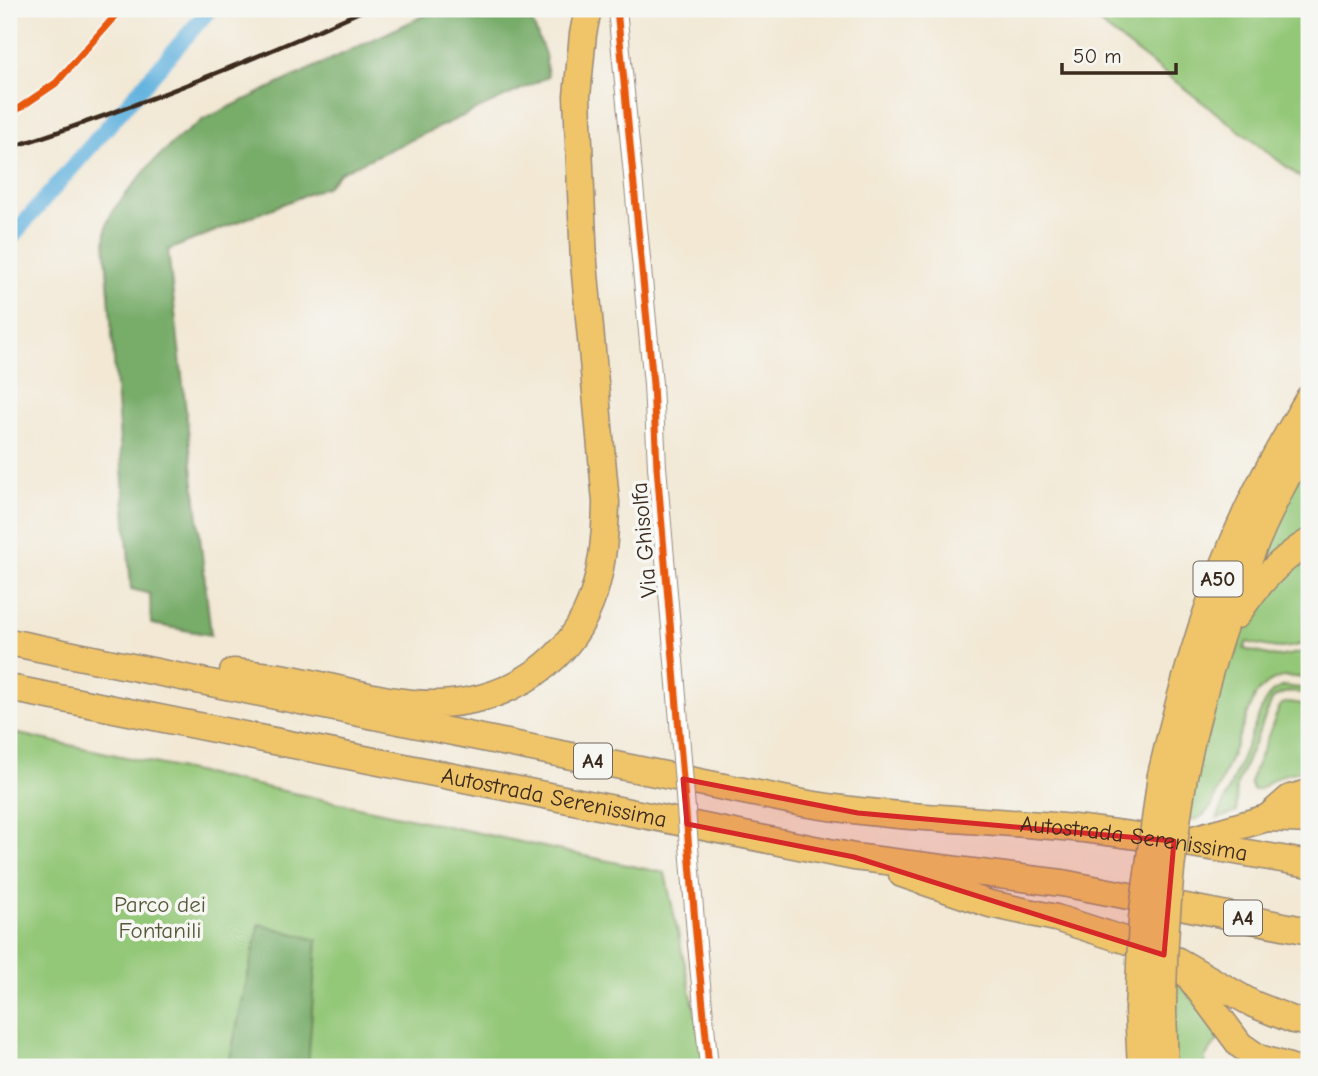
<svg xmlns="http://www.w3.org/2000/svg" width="1318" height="1076" viewBox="0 0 1318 1076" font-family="'Comic Neue',sans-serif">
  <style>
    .green { fill: #94c879; stroke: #68794c; stroke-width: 2 }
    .forest { fill: #77ac69; stroke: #596b44; stroke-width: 2 }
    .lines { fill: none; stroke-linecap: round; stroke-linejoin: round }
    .canal { stroke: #65b4df; stroke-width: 16 }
    .tertiary-casing { stroke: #968979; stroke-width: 20 }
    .motorway-casing { stroke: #968979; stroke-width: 29 }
    .tertiary { stroke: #fff; stroke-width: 18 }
    .motorway { stroke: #f0c469; stroke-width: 26 }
    .rail { stroke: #3b2a1e; stroke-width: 4.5 }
    .tertiary-bridge-casing { stroke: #968979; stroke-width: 20; stroke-linecap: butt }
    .motorway-bridge-casing { stroke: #968979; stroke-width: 29; stroke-linecap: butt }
    .tertiary-bridge { stroke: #fff; stroke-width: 18 }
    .motorway-bridge { stroke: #f0c469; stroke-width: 26 }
    .cycleway-casing { stroke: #f6f6f2; stroke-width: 11 }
    .cycleway { stroke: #e8590c; stroke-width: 7 }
    .marked { fill: #d62828; fill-opacity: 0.2; stroke: #d62828; stroke-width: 5; stroke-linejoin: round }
    .labels { text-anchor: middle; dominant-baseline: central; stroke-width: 7; stroke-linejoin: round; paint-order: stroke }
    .shield { fill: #f6f6f2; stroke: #73675e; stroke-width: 2 }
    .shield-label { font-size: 21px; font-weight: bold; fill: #3b2a1e }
    .street-label { font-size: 23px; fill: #3b2a1e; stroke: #f6f6f2 }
    .park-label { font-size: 23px; fill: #565939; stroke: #f6f6f2 }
  </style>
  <rect width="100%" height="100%" fill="#f6f6f2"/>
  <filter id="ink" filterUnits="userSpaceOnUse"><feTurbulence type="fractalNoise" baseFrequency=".0143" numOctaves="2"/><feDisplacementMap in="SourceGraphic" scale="14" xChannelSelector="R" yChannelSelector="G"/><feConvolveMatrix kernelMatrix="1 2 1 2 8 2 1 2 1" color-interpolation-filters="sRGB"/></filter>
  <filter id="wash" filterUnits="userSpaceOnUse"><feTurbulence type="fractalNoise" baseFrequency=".00686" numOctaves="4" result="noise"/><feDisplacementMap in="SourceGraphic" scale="28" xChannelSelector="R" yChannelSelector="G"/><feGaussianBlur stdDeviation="1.57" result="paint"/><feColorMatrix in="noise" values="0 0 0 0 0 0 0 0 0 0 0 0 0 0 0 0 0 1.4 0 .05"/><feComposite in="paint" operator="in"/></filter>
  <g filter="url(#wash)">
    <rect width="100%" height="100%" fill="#f2e8d4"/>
    <g class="green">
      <path d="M1081 9H1309V184Z"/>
      <path d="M1309 456V535L1258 573 1269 534Z"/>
      <path d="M1309 553V641C1285 652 1272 648 1247 642L1244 649 1277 657 1309 651V679C1285 674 1271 676 1255 696L1211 807C1204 815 1199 821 1187 820L1192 774 1232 639 1247 614Z"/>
      <path d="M1283 686 1309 689V694C1295 693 1284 688 1272 700L1236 787 1237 812 1217 819 1264 703 1272 692Z"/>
      <path d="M1289 702 1309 705V771C1297 771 1285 773 1274 779 1266 784 1263 790 1253 790L1250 782 1279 708 1282 704Z"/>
      <path d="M9 732 665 873 707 1067H9Z"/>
      <path d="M1172 980 1183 986 1220 1037 1205 1058V1067H1173Z"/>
    </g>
    <g class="forest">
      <path d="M438 9H527L545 54 548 77 339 173 328 186 168 250 211 635 151 624 150 594 131 589 105 241 107 224 113 210 151 164 176 140 204 119Z"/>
      <path d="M259 924 317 940 308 1067H228Z"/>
    </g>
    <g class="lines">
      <path class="canal" d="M9 240 210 9"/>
    </g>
  </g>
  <g filter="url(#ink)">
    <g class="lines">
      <defs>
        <g id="tertiary">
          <path d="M617 9 653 384 657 467 676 684"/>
          <path d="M696 934 709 1067"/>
        </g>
        <g id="motorway">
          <path d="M1237 615C1255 587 1280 559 1309 542"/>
          <path id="s1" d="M9 642 803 803C896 819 990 819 1083 829 1159 838 1234 850 1309 864"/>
          <path d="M233 672C251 674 268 675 286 678 336 686 386 705 438 704 469 703 497 696 524 680 592 641 605 575 606 502L584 263 577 96 583 34 588 9"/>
          <path id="s2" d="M9 688 854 857 1062 883 1309 931"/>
          <path d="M1161 775C1183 679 1211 584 1254 496 1271 462 1290 430 1309 398"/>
          <path d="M1184 776C1208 658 1248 541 1309 437"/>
          <path d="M1267 818 1290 798 1309 793"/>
          <path d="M1187 841 1267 818 1309 820"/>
          <path d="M902 874 990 904 1056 918 1128 941 1178 961 1253 1004 1293 1020 1309 1023"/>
          <path d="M1185 971 1240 1045 1259 1058 1289 1067"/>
          <path d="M1163 1010 1165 1067"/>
          <path d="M1138 1011 1141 1067"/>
        </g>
      </defs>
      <use href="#tertiary" class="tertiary-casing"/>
      <use href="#motorway" class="motorway-casing"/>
      <use href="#tertiary" class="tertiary"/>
      <use href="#motorway" class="motorway"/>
      <path class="rail" d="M9 148C131 109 249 62 366 9"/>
      <defs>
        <path id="tertiary-bridge" d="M676 684 696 934"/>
        <g id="motorway-bridge">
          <path d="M1163 1010C1163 931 1171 854 1184 776"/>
          <path d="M1138 1011 1142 918 1161 775"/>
        </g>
      </defs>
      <use href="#tertiary-bridge" class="tertiary-bridge-casing"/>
      <use href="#motorway-bridge" class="motorway-bridge-casing"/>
      <use href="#tertiary-bridge" class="tertiary-bridge"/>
      <use href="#motorway-bridge" class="motorway-bridge"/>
      <defs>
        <g id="cycleway">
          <path d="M617 9 653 384 657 467 696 934 709 1067"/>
          <path d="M9 115 56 83 121 9"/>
        </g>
      </defs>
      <use href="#cycleway" class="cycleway-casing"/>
      <use href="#cycleway" class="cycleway"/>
    </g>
  </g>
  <path class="marked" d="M683 779 858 813 1174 841 1164 955 854 857 687 824Z"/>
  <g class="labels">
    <g class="shield">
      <rect x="1193.5" y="561.5" width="49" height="35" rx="5"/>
      <rect x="574" y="743.5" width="38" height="35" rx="5"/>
      <rect x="1224" y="900.5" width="38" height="35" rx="5"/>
    </g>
    <g class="shield-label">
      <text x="1218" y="579">A50</text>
      <text x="593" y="761">A4</text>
      <text x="1243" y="918">A4</text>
    </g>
    <g class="street-label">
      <text transform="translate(644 540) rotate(-95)">Via Ghisolfa</text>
      <text stroke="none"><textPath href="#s2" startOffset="556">Autostrada Serenissima</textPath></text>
      <text stroke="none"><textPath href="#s1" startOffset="1143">Autostrada Serenissima</textPath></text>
    </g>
    <g class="park-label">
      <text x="160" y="904">Parco dei<tspan x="160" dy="26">Fontanili</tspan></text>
    </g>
  </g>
  <rect width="1318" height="1076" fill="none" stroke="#f6f6f2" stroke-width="35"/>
  <path d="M1062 63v10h114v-10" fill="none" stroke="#3b2a1e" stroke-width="3.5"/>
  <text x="1073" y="63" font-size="21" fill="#3b2a1e" stroke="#f6f6f2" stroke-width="5" paint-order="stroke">50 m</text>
</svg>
